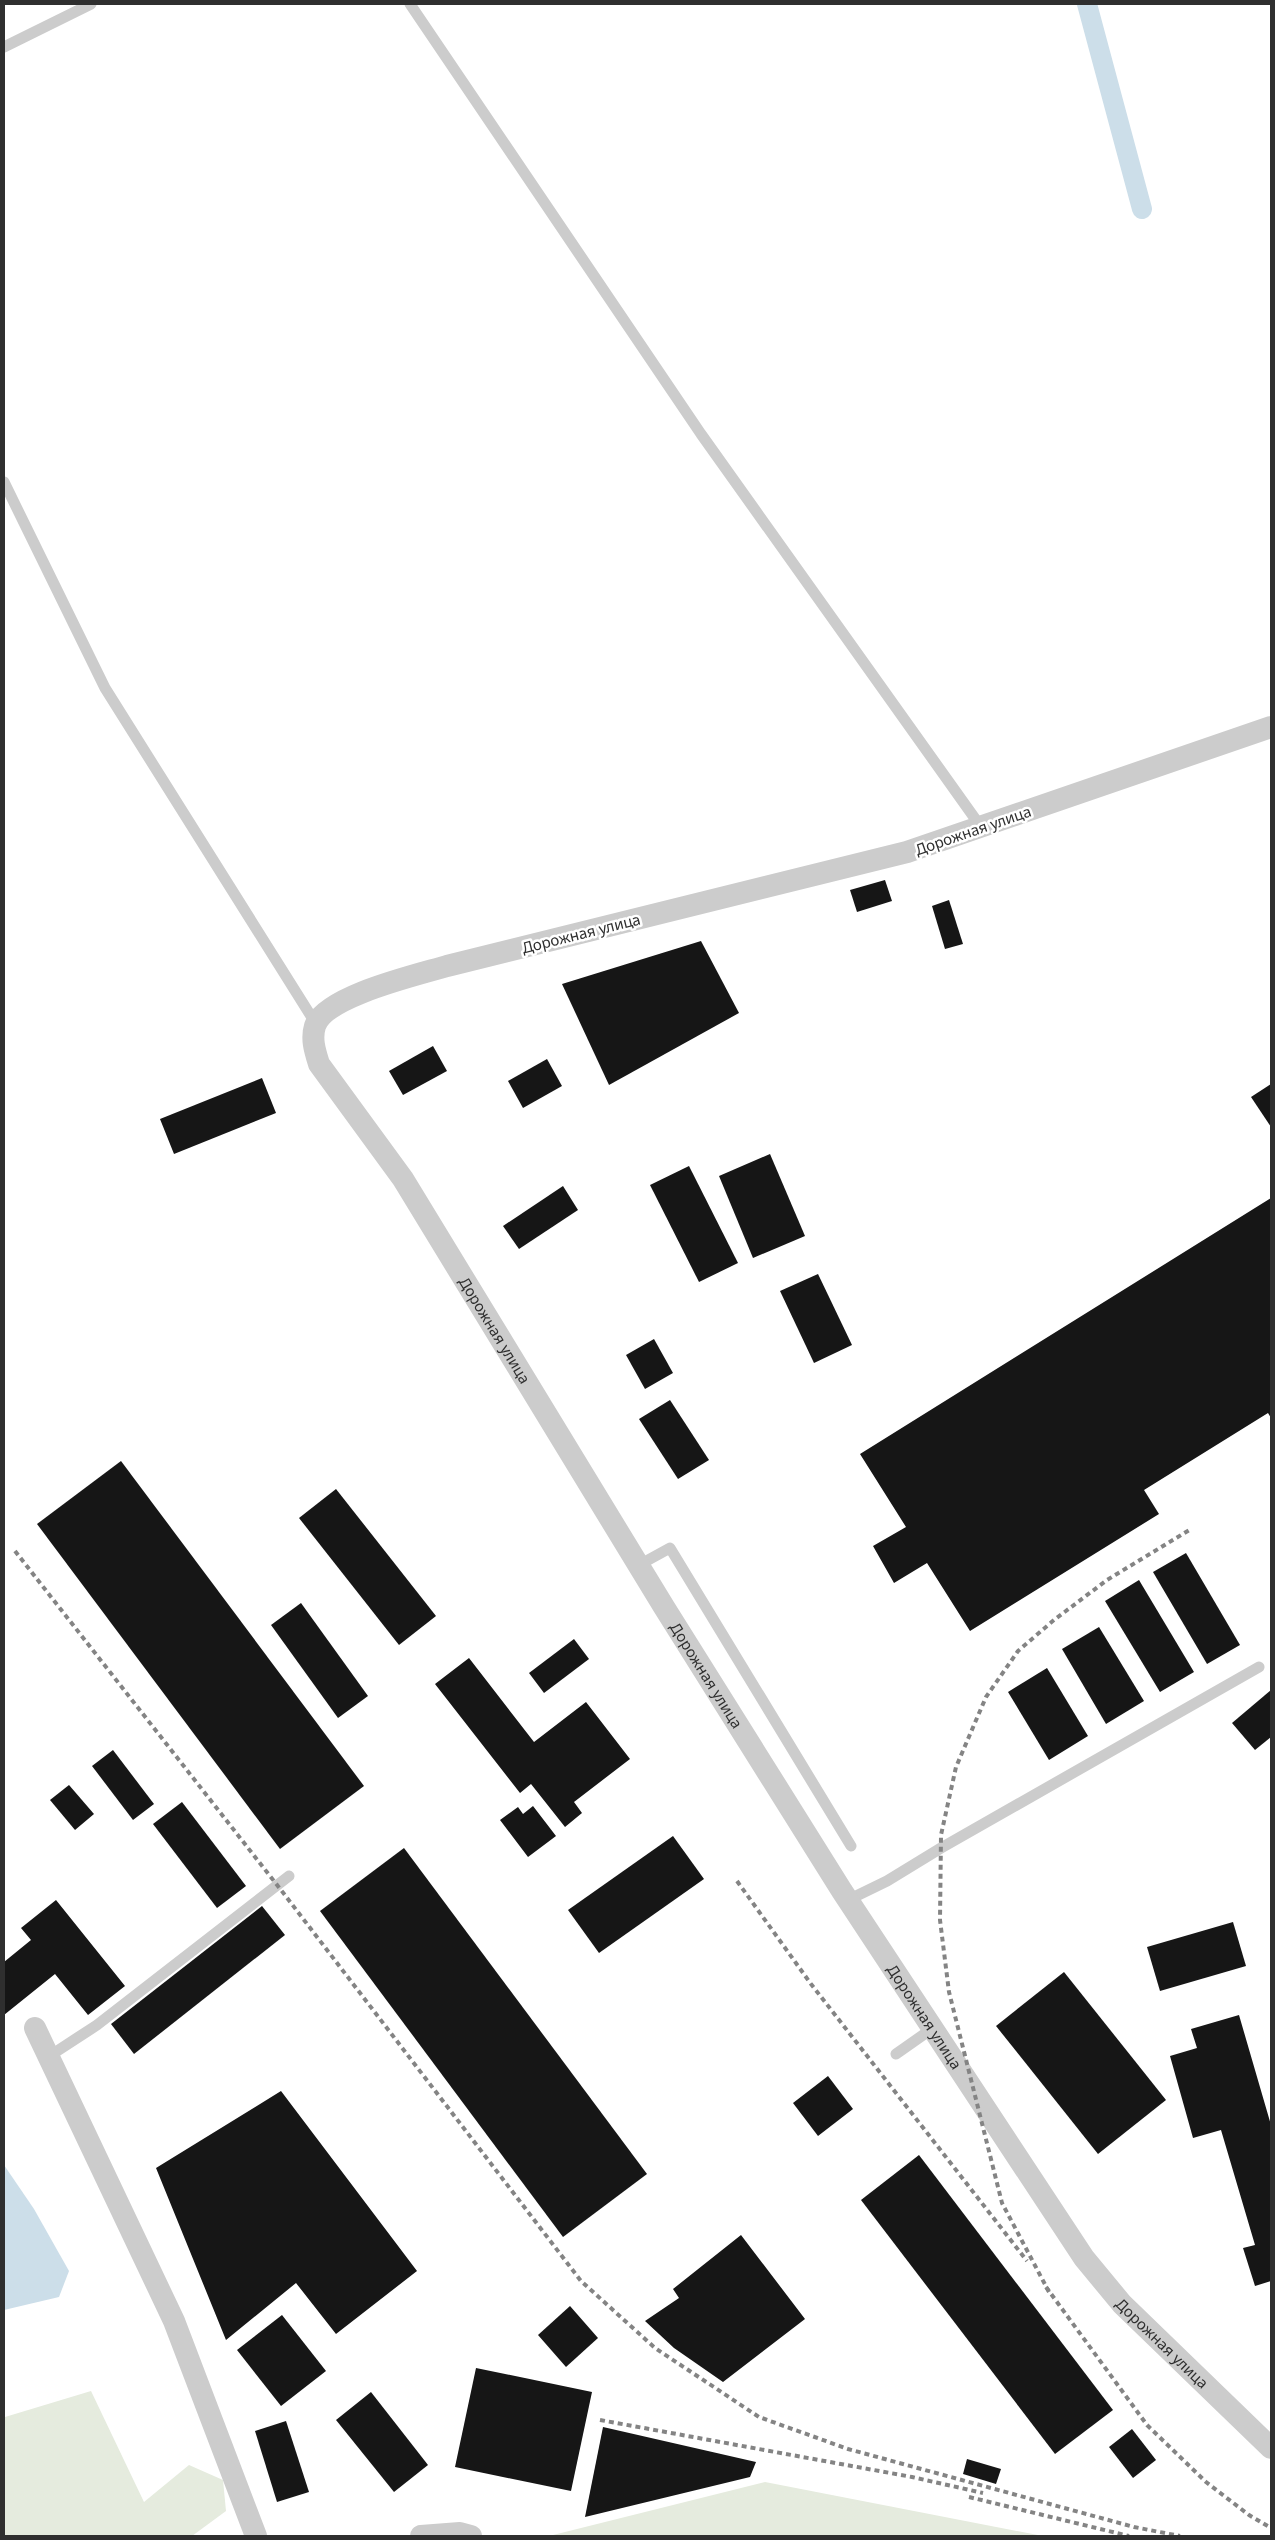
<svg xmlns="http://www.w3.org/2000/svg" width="1275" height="2540" viewBox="0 0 1275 2540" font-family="'Noto Sans',sans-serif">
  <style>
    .green { fill: #e5ebde }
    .water { fill: #ccdee9 }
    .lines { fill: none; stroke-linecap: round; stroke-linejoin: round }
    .canal { stroke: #ccdee9; stroke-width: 20 }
    .building { fill: #161616 }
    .service { stroke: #ccc; stroke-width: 11 }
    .minor { stroke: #ccc; stroke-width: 22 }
    .rail { stroke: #848484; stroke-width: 4; stroke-dasharray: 5 4; stroke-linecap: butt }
    .labels { text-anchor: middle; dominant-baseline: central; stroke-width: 5; stroke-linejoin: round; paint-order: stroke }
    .street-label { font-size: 15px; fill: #2f2f2f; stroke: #fff }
  </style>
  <rect width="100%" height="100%" fill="#fff"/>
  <g class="green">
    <path d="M91 2391 144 2502 189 2465 223 2480 226 2511 192 2536H4V2415L5 2417Z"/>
    <path d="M765 2482 1043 2536H549Z"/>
  </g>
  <path class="water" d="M4 2165 34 2209 69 2271 59 2297 4 2310Z"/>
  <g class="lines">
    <path class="canal" d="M1087 4 1142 209"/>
  </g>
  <g class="building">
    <path d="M885 880 892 901 857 912 850 890Z"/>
    <path d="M949 900 963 944 945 949 932 906Z"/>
    <path d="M701 941 739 1013 609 1085 562 984Z"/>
    <path d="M433 1046 447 1071 403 1095 389 1071Z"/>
    <path d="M547 1059 562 1086 523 1108 508 1081Z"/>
    <path d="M262 1078 276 1113 174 1154 160 1119Z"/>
    <path d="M1271 1084V1127L1251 1097Z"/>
    <path d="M770 1154 805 1236 753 1258 719 1176Z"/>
    <path d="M689 1166 738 1263 699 1282 650 1185Z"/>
    <path d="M563 1186 578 1210 519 1249 503 1226Z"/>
    <path d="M1271 1198V1418L1268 1413 1144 1490 1159 1514 970 1631 927 1563 894 1583 873 1546 906 1527 860 1454Z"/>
    <path d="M818 1274 852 1345 814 1363 780 1291Z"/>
    <path d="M654 1339 673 1373 645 1389 626 1355Z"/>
    <path d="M670 1400 709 1460 678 1479 639 1419Z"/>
    <path d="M121 1461 364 1786 280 1849 37 1524Z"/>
    <path d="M336 1489 436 1616 399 1645 299 1518Z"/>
    <path d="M1186 1553 1240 1645 1207 1664 1153 1572Z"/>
    <path d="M1139 1580 1194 1672 1160 1692 1105 1601Z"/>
    <path d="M301 1603 368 1696 338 1718 271 1625Z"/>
    <path d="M1099 1627 1144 1701 1106 1724 1062 1649Z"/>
    <path d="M574 1639 589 1659 544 1693 529 1673Z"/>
    <path d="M469 1658 534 1742 586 1702 630 1759 574 1802 582 1813 565 1827 531 1784 520 1793 435 1684Z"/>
    <path d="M1047 1668 1088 1736 1049 1760 1008 1692Z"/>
    <path d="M1271 1690V1737L1255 1750 1232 1723Z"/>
    <path d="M113 1750 154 1804 133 1820 92 1766Z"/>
    <path d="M69 1785 94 1814 75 1830 50 1800Z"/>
    <path d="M182 1802 246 1886 217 1908 153 1824Z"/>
    <path d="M533 1806 556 1836 528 1857 500 1820 518 1807 523 1814Z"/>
    <path d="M673 1836 704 1879 599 1953 568 1910Z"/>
    <path d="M404 1848 647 2174 563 2237 320 1911Z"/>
    <path d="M56 1900 125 1986 88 2015 55 1974 4 2015V1962L31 1940 21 1928Z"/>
    <path d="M262 1906 285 1935 134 2054 111 2024Z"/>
    <path d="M1233 1922 1246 1966 1160 1991 1147 1947Z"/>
    <path d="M1064 1972 1166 2100 1098 2154 996 2026Z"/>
    <path d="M1239 2015 1271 2125V2281L1255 2286 1243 2248 1255 2245 1221 2130 1193 2138 1170 2056 1197 2048 1191 2029Z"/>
    <path d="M828 2076 853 2109 818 2136 793 2103Z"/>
    <path d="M281 2091 417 2271 336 2334 296 2283 226 2340 156 2168Z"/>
    <path d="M919 2155 1113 2410 1055 2454 861 2200Z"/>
    <path d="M741 2235 805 2319 723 2382 674 2348 645 2321 679 2298 673 2289Z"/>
    <path d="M570 2306 598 2338 566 2367 538 2335Z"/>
    <path d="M282 2315 326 2371 281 2406 237 2350Z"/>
    <path d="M476 2368 592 2392 571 2491 455 2467Z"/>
    <path d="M371 2392 428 2465 394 2492 336 2420Z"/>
    <path d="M286 2421 309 2492 277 2502 255 2431Z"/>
    <path d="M603 2427 756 2462 750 2477 585 2517Z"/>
    <path d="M1132 2429 1156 2460 1133 2478 1109 2447Z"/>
    <path d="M967 2459 1001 2469 996 2484 963 2474Z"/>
  </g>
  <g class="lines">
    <g class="service">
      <path d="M410 4 701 434 981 827"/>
      <path d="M4 47 91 4"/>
      <path d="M4 482 105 688 316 1024"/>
      <path d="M639 1565 670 1548 851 1846"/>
      <path d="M848 1900 887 1881 941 1848 1259 1667"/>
      <path d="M896 2054 933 2028"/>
      <path d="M48 2057 97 2025 289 1876"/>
    </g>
    <g class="minor">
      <path id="s1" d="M1271 727 907 852 447 966C417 975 325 996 315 1026 311 1039 315 1051 319 1064L403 1179 664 1607 842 1891 1084 2258 1122 2304 1271 2448"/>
      <path d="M35 2028 174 2321 256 2536"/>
      <path d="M421 2536 460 2533 471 2536"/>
    </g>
    <g class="rail">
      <path d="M15 1551 281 1890 581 2281 655 2348 759 2417 848 2449 1134 2527 1180 2536"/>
      <path d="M737 1881 811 1984 1027 2261"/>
      <path d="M1046 2287 1147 2425 1206 2482 1249 2515 1271 2528"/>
      <path d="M1049 2292 1002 2203 949 1992 940 1920 941 1835 956 1767 986 1697 1018 1651 1054 1620 1107 1580 1191 1529"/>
      <path d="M600 2420 912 2477 983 2493"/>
      <path d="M969 2497 1129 2536"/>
    </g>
  </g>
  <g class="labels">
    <g class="street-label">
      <text transform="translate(973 830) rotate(-19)">Дорожная улица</text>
      <text transform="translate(581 933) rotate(-14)">Дорожная улица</text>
      <text stroke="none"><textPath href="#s1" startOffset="1365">Дорожная улица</textPath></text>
      <text stroke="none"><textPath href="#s1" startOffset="1770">Дорожная улица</textPath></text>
      <text stroke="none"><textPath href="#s1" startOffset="2175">Дорожная улица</textPath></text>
      <text stroke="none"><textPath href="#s1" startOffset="2580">Дорожная улица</textPath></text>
    </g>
  </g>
  <rect width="1275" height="2540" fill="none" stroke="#2f2f2f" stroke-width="10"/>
</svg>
